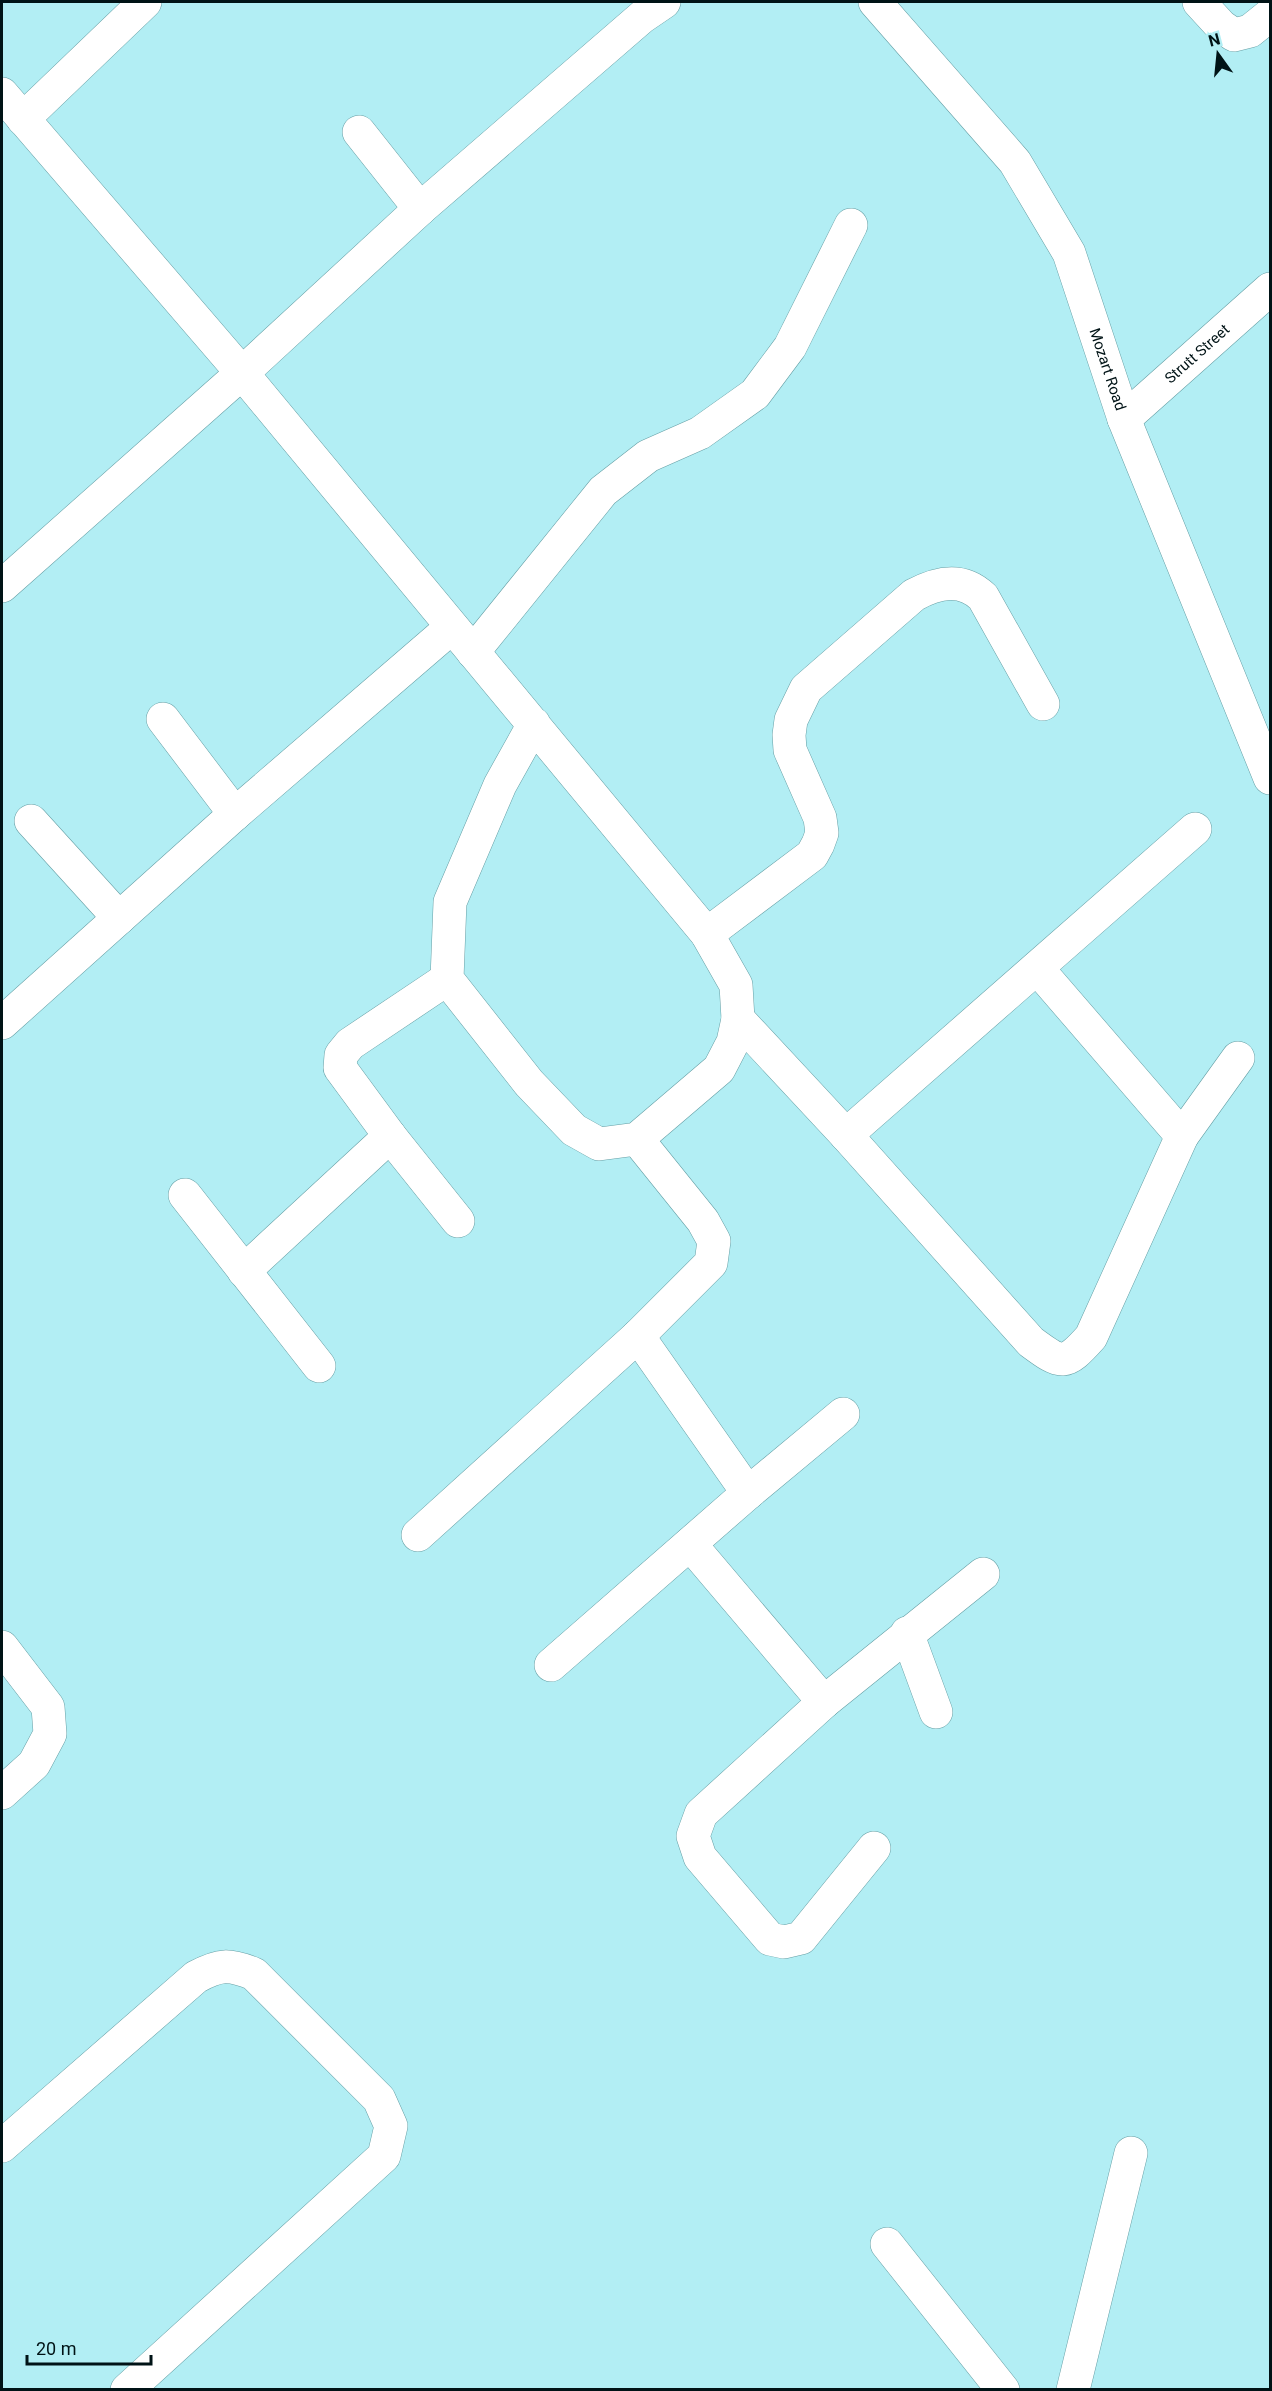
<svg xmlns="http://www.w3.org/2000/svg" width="1272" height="2391" viewBox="0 0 1272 2391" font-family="Roboto,sans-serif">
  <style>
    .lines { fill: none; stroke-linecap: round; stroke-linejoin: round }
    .minor-casing { stroke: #659fa5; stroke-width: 34 }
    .minor { stroke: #fff; stroke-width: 33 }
    .labels { text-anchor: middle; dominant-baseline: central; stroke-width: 4.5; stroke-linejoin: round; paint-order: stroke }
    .street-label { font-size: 15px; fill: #001316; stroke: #b2eef4 }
  </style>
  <rect width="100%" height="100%" fill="#b2eef4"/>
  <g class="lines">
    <defs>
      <g id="minor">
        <path id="s1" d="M875 2 1015 162 1069 253 1124 419 1270 778"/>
        <path d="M1199 2 1221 26 1234 35 1250 31 1270 15"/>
        <path d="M2 94 242 373 707 934 736 985 738 1019 733 1042 719 1069 637 1139 599 1144 574 1130 529 1083 447 979 450 902 500 785 534 724"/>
        <path d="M23 119 145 2"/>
        <path d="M359 132 420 209"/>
        <path id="s2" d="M1124 419 1270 289"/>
        <path d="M2 586 242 373 420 209 642 17 664 2"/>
        <path d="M473 652 603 491 648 456 700 433 755 394 790 347 851 225"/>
        <path d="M163 719 235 814"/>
        <path d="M31 821 119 918"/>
        <path d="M707 934 812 855 818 844 822 833 820 818 790 750 789 735 791 720 806 689 914 595C938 582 962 577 983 597L1043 704"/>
        <path d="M1037 968 1182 1136"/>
        <path d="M447 979 350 1044 341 1055 340 1068 390 1136 458 1221"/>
        <path d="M738 1019 846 1135 1031 1342C1062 1365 1065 1366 1091 1337L1182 1136 1238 1058"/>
        <path d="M2 1023 235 814 452 627"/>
        <path d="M846 1135 1195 829"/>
        <path d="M185 1195 319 1366"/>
        <path d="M244 1271 390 1136"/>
        <path d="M638 1336 748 1493"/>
        <path d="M418 1535 638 1336 711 1263 714 1241 703 1221 637 1139"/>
        <path d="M690 1544 824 1702"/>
        <path d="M907 1633 936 1712"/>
        <path d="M2 1647 48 1707 50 1734 34 1764 2 1793"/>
        <path d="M551 1665 748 1493 843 1414"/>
        <path d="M874 1848 801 1938 784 1942 770 1939 700 1857 693 1836 701 1814 824 1702 983 1574"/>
        <path d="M2 2146 196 1977C220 1964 229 1964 254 1974L379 2099 391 2126 384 2156 127 2390"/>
        <path d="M887 2244 1003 2390"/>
        <path d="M1073 2390 1131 2153"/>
      </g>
    </defs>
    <use href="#minor" class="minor-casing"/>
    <use href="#minor" class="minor"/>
  </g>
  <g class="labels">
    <g class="street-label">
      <text stroke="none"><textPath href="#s2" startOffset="98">Strutt Street</textPath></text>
      <text stroke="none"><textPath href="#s1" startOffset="441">Mozart Road</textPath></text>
    </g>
  </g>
  <rect width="1272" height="2391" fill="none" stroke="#001316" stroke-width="6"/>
  <g transform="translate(1218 54) rotate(345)" stroke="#b2eef4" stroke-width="4.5" paint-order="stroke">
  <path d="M0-4.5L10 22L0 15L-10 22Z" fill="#001316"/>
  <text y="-9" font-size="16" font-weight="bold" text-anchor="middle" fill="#001316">N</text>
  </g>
  <path d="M27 2355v9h124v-9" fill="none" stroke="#001316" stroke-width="3"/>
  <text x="36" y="2355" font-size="18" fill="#001316" stroke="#b2eef4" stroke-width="4.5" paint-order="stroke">20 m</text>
</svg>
